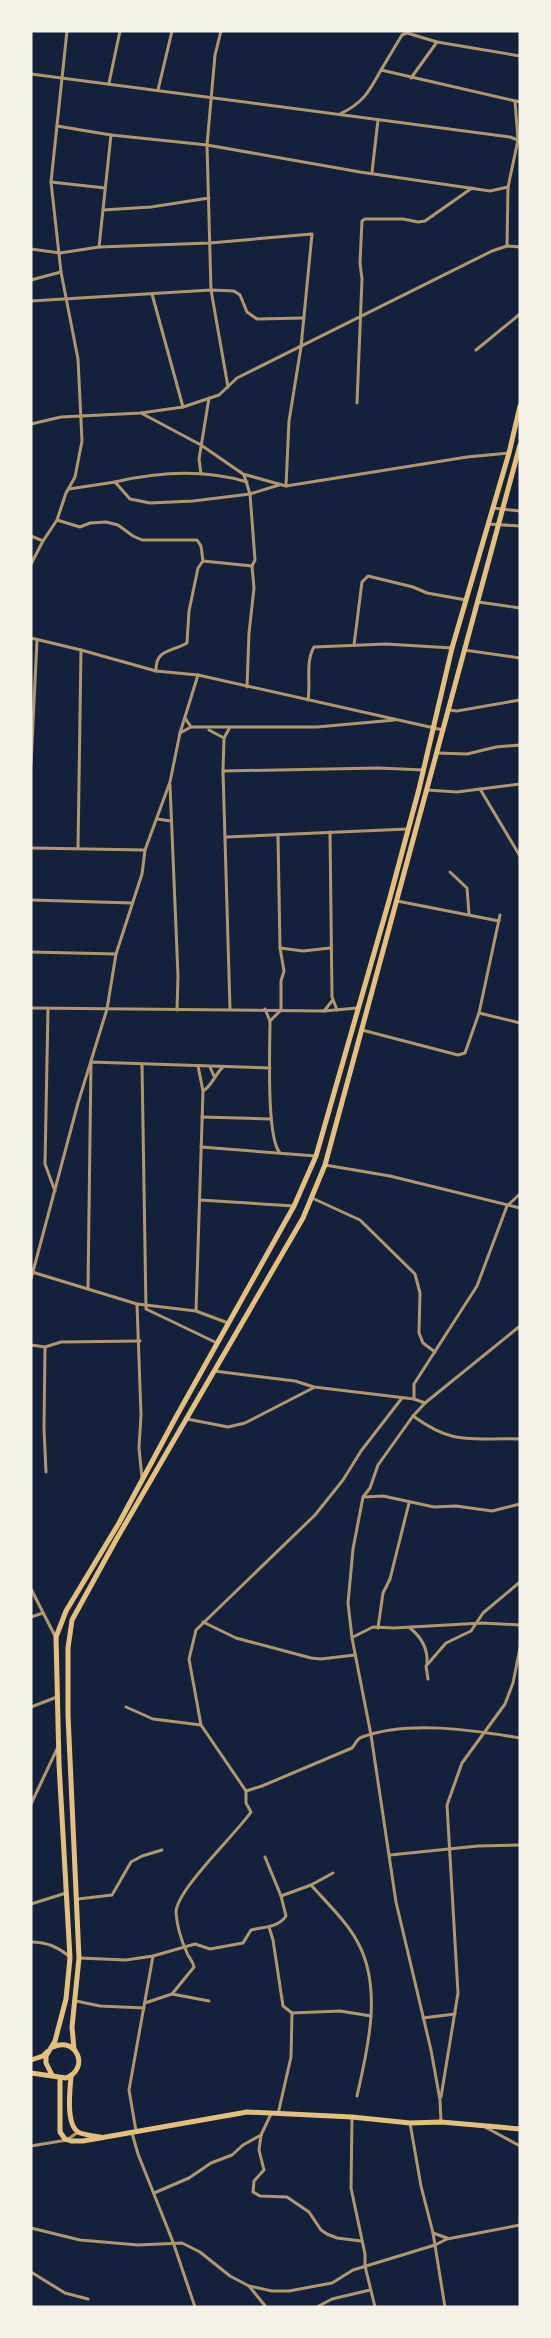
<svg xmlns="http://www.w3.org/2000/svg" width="551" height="2338" viewBox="0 0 551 2338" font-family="Lato,sans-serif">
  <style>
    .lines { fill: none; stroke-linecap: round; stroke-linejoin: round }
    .minor { stroke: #b1986c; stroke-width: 3 }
    .primary { stroke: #e5c07b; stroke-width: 5 }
  </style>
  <rect width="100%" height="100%" fill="#14213d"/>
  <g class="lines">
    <g class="minor">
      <path d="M221 31 215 55 207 145 211 290 228 387"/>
      <path d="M381 70 402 35 407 33 437 42 520 56"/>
      <path d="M31 74 510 137 518 140"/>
      <path d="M411 78 437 42"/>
      <path d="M109 83 120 31"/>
      <path d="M158 90 172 31"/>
      <path d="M340 114C363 103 369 92 381 70L520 102"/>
      <path d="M57 126 111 135 207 145 360 172 490 191 508 187"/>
      <path d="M372 172 378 120"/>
      <path d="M51 182 105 188"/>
      <path d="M103 210 151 207 209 198"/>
      <path d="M507 246 508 187 518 140 515 101"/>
      <path d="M99 247 111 135"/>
      <path d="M31 249 60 253 99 247 210 243 312 234 301 347 289 421 286 486"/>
      <path d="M31 280 61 272"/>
      <path d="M152 294 183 407"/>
      <path d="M31 301 211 290 234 291 240 295 247 312 257 319 304 318"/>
      <path d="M476 350 520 314"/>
      <path d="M357 403 362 279 360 263 362 221 365 219H403L418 222 425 221 472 188"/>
      <path d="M141 413 201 445 243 474 286 486 467 457 509 453"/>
      <path d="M31 424 61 417 141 413 183 407 219 395 237 378 492 251 507 246 520 247"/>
      <path d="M201 474 199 459 209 398"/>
      <path d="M244 475 250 494 255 560 252 566 254 588 249 633 247 687"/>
      <path d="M115 482C158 472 204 469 247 482"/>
      <path d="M69 489 115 482 130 499 150 503 193 501 250 494 279 485"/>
      <path d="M493 508 520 511"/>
      <path d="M57 520 80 527 90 523 106 522 118 525 133 536 142 540H197L201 546 203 561 252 566"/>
      <path d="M488 524 520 526"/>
      <path d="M31 536 43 541"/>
      <path d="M31 564 43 541 57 520 66 493 75 477 82 441 78 359 61 272 51 182 67 31"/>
      <path d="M478 602 520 608"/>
      <path d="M31 638 81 650 156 671 198 675 443 730"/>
      <path d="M354 645 362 582 368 576 413 587 427 593 466 600"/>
      <path d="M464 650 520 658"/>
      <path d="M156 671C155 649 172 652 187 643L189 611 198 568 203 561"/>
      <path d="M308 700C311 682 305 663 314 647L386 644 452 648"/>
      <path d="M449 710 457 711 520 700"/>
      <path d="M185 718 191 727"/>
      <path d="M229 729 224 738 223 771 230 1009"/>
      <path d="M209 730 224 738"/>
      <path d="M180 733 191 727H317L395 720"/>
      <path d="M437 753 467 754 496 747 520 745"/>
      <path d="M31 765 37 640"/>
      <path d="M223 771 379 768 423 770"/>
      <path d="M170 785 178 976 177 1010"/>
      <path d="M480 789 520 856"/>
      <path d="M427 790 457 792 520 784"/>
      <path d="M157 819 171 821"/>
      <path d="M330 832 332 997 337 1010"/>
      <path d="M226 837 408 829"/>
      <path d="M31 848 145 850"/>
      <path d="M78 848 81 650"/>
      <path d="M450 872 467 888 469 914"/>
      <path d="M31 900 132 903"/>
      <path d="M397 901 499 921"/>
      <path d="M280 948 303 951 330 948"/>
      <path d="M31 952 116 954"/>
      <path d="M31 1008 324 1011 357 1008"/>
      <path d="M48 1009 45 1164 55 1191"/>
      <path d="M265 1009 270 1021C270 1046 266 1138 280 1153"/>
      <path d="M324 1011 332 1001"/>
      <path d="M479 1013 520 1023"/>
      <path d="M270 1021 281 1010V981L284 971 280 948 278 836"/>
      <path d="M362 1030 458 1055 465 1053 479 1013 500 915"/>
      <path d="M142 1065 146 1309 217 1343"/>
      <path d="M210 1067 214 1076"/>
      <path d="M203 1091C212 1086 215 1074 223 1067"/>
      <path d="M202 1117 271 1119"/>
      <path d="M201 1147 316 1156"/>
      <path d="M325 1165 390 1176 520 1208"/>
      <path d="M312 1198 360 1220 415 1274 420 1293 419 1333 423 1343 435 1352"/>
      <path d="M200 1200 294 1206"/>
      <path d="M32 1272 137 1304 196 1311 228 1323"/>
      <path d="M31 1279 78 1103 107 1009 116 954 142 874 145 850 170 782 180 733 198 675"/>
      <path d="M88 1288 91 1062 270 1068"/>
      <path d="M137 1304 141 1415 139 1448 142 1478"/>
      <path d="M196 1311 203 1091 198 1066"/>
      <path d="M31 1345 45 1347 61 1342 140 1341"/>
      <path d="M45 1347 44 1428 46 1472"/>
      <path d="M214 1371 295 1381 314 1387 414 1399 425 1403"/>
      <path d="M414 1399V1384L477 1286 507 1206 520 1194"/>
      <path d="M413 1416C456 1447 471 1437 520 1439"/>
      <path d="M187 1419 228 1427 245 1423 313 1388"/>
      <path d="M364 1497 383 1496 434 1507 456 1506 492 1511 520 1504"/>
      <path d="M31 1589 55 1636"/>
      <path d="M31 1617 43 1613"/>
      <path d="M203 1622 236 1638 311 1658 321 1659 355 1655"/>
      <path d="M378 1628 383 1593 390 1579 409 1503"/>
      <path d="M410 1628C421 1637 428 1649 427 1663"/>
      <path d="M353 1637 373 1627 394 1628 482 1623 520 1625"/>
      <path d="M428 1679 426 1666 446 1643 471 1631 483 1613 520 1582"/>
      <path d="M31 1707 57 1697"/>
      <path d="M126 1707 153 1719 201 1725"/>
      <path d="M246 1791 262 1786 352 1748C356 1744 356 1739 362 1737 409 1720 472 1730 520 1738"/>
      <path d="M31 1804 57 1749"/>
      <path d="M390 1855 478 1846 520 1845"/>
      <path d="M311 1885C327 1903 346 1921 357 1941 383 1987 368 2048 357 2096"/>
      <path d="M281 1896 311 1885 333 1873"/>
      <path d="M78 1899 112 1895 131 1862 142 1856 162 1850"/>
      <path d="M31 1904 66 1893"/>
      <path d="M269 1927 273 1940 283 2006 292 2013 291 2057 278 2114"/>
      <path d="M31 1942C47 1942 58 1947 70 1957"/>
      <path d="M79 1958 126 1960 153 1956 195 1944 210 1949 243 1943 251 1930C263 1927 278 1928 286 1916L281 1896 265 1857"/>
      <path d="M172 1994 194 1967C193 1961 189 1958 187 1953 182 1942 177 1925 176 1913 175 1891 236 1834 251 1812L246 1803V1791L201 1725 189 1659 196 1630 315 1515 343 1480 361 1451 402 1398"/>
      <path d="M76 2001 100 2006 144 2008"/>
      <path d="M145 2003 172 1994 209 2001"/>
      <path d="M292 2013 340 2011 371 2016"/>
      <path d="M423 2018 455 2014"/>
      <path d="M441 2097 458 1993 447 1805 462 1763 505 1704 513 1683 520 1648"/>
      <path d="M271 2114 261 2135 259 2150 264 2170 254 2181 253 2192 260 2196 287 2197 309 2212 321 2230 327 2234 337 2238 361 2241"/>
      <path d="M352 2118 351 2188 365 2254V2266L375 2307"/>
      <path d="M441 2122 440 2100 431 2050 396 1902 371 1735 352 1638 348 1603 353 1549 363 1497 370 1488 378 1465 413 1416 425 1403 520 1326"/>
      <path d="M410 2123 421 2186 433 2233 445 2307"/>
      <path d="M485 2127 520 2146"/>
      <path d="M136 2131 129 2090 153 1956"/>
      <path d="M132 2133 138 2154 173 2242 195 2307"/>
      <path d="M31 2146 67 2140 78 2132"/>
      <path d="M154 2193 189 2178 211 2163 232 2155 243 2145 261 2135"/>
      <path d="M31 2228 80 2240 138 2245 182 2243 200 2252 230 2276 249 2286 272 2291H289L332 2283 353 2270 435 2245 447 2239 520 2225"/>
      <path d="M433 2233 447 2238"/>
      <path d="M31 2272 65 2293 88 2299"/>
      <path d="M249 2286 266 2307"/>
      <path d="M317 2307 332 2299 370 2290"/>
    </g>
    <g class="primary">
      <path d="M74 2049 72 2027 79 1958 68 1715V1648L72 1620 116 1540 303 1218 325 1165 520 445"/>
      <path d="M31 2060 43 2056 47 2052"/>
      <path d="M31 2073 66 2078C90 2069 77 2036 53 2047"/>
      <path d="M52 2075 46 2063V2056L55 2041 66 1999 70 1958 59 1764 56 1637 66 1611 119 1523 176 1417 294 1206 316 1156 389 901 419 789 452 648 509 453 520 406"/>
      <path d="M71 2076C70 2090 65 2127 80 2133 86 2135 94 2136 100 2137"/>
      <path d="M60 2078V2132L65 2139 71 2141H83L247 2112 352 2117 410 2123 441 2122 520 2129"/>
    </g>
  </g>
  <rect width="551" height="2338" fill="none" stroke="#f6f1e7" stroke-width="65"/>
</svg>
